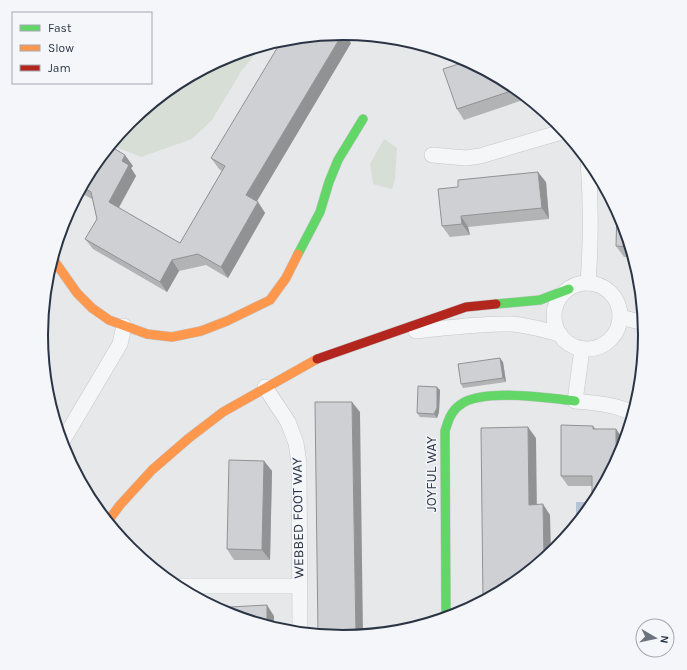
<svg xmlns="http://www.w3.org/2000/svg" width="687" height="670" viewBox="0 0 687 670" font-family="Karla,sans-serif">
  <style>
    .green { fill: #d6ded6 }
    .water { fill: #b4c4d5 }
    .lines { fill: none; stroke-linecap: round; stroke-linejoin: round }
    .street-casing { stroke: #c4c6c8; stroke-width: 16 }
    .fast-casing { stroke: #c4c6c8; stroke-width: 10 }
    .slow-casing { stroke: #c4c6c8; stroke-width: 10 }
    .jam-casing { stroke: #c4c6c8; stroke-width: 10 }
    .street { stroke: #f5f6f7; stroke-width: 15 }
    .fast { stroke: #63d668; stroke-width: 9 }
    .slow { stroke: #ff974d; stroke-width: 9 }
    .jam { stroke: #b3261e; stroke-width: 9 }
    .wall { fill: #b1b3b5 }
    .shaded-wall { fill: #909294 }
    .building { fill: #ced0d3; stroke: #909294 }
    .labels { text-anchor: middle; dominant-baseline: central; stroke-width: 3; stroke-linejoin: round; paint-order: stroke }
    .street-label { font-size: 14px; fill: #2b3445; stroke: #f4f6f9 }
    .rim { fill: none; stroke: #2b3445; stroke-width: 2 }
  </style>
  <rect width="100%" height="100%" fill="#e6e8ea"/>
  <g class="green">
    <path d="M263 45 242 70 212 120 192 139 141 157 111 145 130 121 176 84 228 56Z"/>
    <path d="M384 139 397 148 395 179 392 189 373 184 370 164Z"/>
  </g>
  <path class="water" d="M576 502H589V510L576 526Z"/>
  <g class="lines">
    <defs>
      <g id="street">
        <path d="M432 155 466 158 480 156 565 131"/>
        <path d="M588 159C591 200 591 242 588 283"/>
        <circle cx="587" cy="316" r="33"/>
        <path d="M620 317 644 323"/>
        <path d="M416 331C447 328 480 323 511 324 528 325 544 330 560 334"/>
        <path d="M582 349 575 401C595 403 616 404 634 414"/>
        <path d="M265 387 288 422 296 443 299 463 300 633"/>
        <path d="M62 442 120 344 124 326"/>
        <path d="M175 586H299"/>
      </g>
      <g id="fast">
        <path d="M298 254 320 212 329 182 338 160 363 119"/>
        <path d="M496 304 540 300 569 289"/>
        <path d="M446 618 445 431C448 421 451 411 460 405 481 388 548 398 575 401"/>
      </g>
      <g id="slow">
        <path d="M53 259 77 293 92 308 109 320 147 334 172 337 201 331 227 321 270 300 286 278 298 254"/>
        <path d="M108 521 120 505 152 470 189 438 223 412 317 359"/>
      </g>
      <path id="jam" d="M317 359 466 307 496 304"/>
    </defs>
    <use href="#street" class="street-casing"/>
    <use href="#fast" class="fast-casing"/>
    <use href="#slow" class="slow-casing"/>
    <use href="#jam" class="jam-casing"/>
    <use href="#street" class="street"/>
    <use href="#fast" class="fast"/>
    <use href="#slow" class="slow"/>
    <use href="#jam" class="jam"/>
  </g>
  <g class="wall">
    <path d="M351 43 257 201 258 202 265 213 228 278 206 265 179 271 167 292 93 249 85 239 97 219 92 199 79 192 93 167 133 166 131 168 136 176 119 208 180 243 222 171 219 169 211 158Z"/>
    <path d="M511 84 529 98 464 120 457 109Z"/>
    <path d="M546 182 549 219 468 227 470 235 450 237 442 226 438 189Z"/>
    <path d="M623 220 634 257H624L616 246Z"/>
    <path d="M503 362 506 382 463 388 461 384Z"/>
    <path d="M440 390 439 412 437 418 420 417 417 413Z"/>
    <path d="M593 426 596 429 624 440V447L622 451 592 486H568L561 476Z"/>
    <path d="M264 461 272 471 270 560H234L227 549Z"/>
  </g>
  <g class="shaded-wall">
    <path d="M343 33H344L351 43 254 206 246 195Z"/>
    <path d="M125 155 133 166 131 168 136 176 116 212 109 202 122 161Z"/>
    <path d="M538 172 546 182 549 219 542 208Z"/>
    <path d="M258 202 265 213 228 278 221 267Z"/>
    <path d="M461 216 468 227 470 235 462 224Z"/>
    <path d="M172 260 179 271 167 292 160 282Z"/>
    <path d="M500 358 503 362 506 382 503 378Z"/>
    <path d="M437 387 440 390 439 412 437 418 434 414Z"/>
    <path d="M352 402 360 412 363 635 356 636Z"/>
    <path d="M528 427 536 438 537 515 529 505Z"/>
    <path d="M616 429 624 440V447L616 463Z"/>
    <path d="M264 461 272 471 270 560 262 550Z"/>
    <path d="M543 504 550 515 551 553 544 559Z"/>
    <path d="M267 605 274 616V628L267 626Z"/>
  </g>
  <g class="building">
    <path d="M343 33 246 195 258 202 221 267 198 254 172 260 160 282 85 239 97 219 91 192 82 187 93 167 110 146 125 155 122 161 129 165 109 202 180 243 225 166 211 158 282 40 285 39Z"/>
    <path d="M468 61 511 84 517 89 457 109 443 69Z"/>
    <path d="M538 172 542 208 461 216 462 224 442 226 438 189 458 187V180Z"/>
    <path d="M617 210 623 220 631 247 616 246Z"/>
    <path d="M500 358 503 378 461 384 458 364Z"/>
    <path d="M418 386 437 387V408L434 414 417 413Z"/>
    <path d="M315 402H352L356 636 343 637 318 634Z"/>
    <path d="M561 425 593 426V429H616V463L594 503 592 506V476H561Z"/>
    <path d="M528 427 529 505 543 504 544 559 511 586 483 601 481 428Z"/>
    <path d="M229 460 264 461 262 550 227 549Z"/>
    <path d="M267 605V626L228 614 214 606 230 607Z"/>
  </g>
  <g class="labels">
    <g class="street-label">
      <text transform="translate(431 474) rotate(-90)">JOYFUL WAY</text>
      <text transform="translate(298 518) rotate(-91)">WEBBED FOOT WAY</text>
    </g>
  </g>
  <path d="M0 0H687V670H0ZM48 335a295 295 0 1 1 590 0a295 295 0 1 1-590 0Z" fill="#f4f6f9" fill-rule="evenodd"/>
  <path class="rim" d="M48 335a295 295 0 1 1 590 0a295 295 0 1 1-590 0Z"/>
  <rect x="12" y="12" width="140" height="72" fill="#f4f6f9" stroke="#a4a8b1"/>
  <rect x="20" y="25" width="20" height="6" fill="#63d668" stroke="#a4a8b1"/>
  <text x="48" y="32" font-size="12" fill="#2b3445">Fast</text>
  <rect x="20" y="45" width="20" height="6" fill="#ff974d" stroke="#a4a8b1"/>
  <text x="48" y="52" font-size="12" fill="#2b3445">Slow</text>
  <rect x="20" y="65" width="20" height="6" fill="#b3261e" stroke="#a4a8b1"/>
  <text x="48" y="72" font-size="12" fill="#2b3445">Jam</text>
  <g transform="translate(655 638) rotate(99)"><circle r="19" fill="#f4f6f9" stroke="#a4a8b1"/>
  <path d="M0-3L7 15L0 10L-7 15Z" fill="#6c737f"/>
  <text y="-6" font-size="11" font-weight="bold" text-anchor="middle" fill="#2b3445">N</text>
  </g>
</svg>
